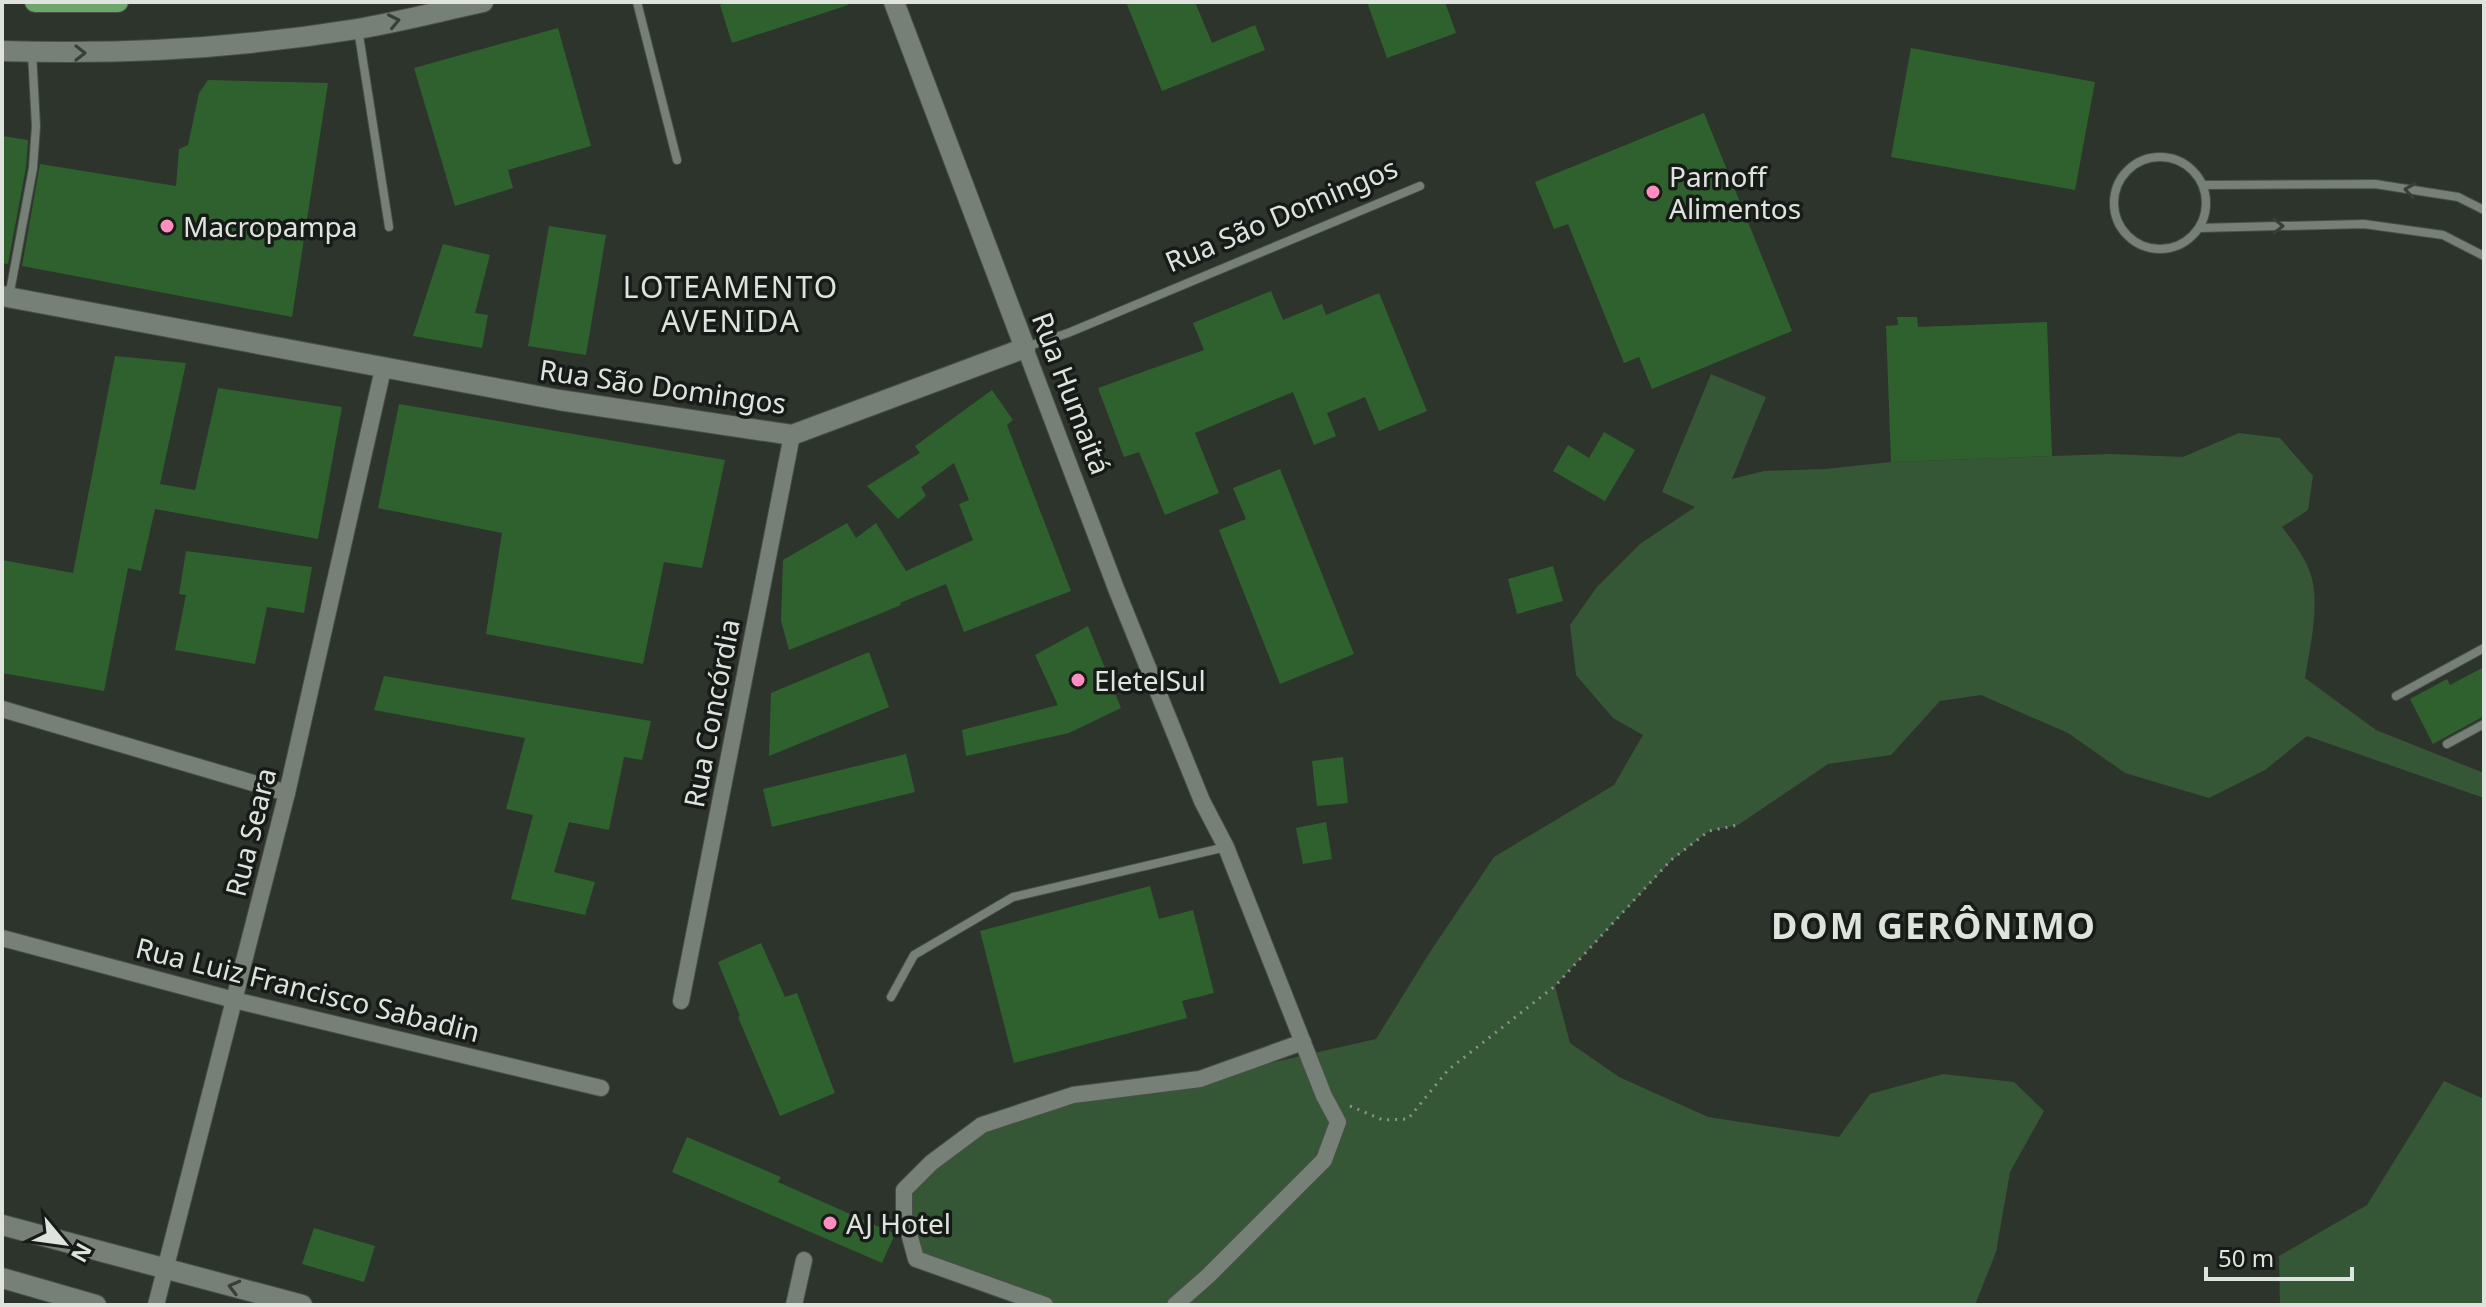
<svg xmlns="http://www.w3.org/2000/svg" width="2486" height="1307" viewBox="0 0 2486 1307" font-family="'Noto Sans',sans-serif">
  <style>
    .green { fill: #365735 }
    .building { fill: #2f612e }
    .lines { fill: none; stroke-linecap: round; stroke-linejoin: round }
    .lane-casing { stroke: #495049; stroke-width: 10 }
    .street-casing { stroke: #495049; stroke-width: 18 }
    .secondary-casing { stroke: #495049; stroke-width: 22 }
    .primary-casing { stroke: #495049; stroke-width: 22 }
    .path { stroke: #8d938c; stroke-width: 3; stroke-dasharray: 2 6; stroke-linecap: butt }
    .lane { stroke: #778077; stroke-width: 8 }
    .street { stroke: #778077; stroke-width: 16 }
    .secondary { stroke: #778077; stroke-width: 20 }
    .primary { stroke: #6da56b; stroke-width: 20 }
    .oneway { stroke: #393e39 }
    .poi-dot { fill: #fd8ebf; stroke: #171b17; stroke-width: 3 }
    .labels { text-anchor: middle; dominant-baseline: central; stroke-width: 7; stroke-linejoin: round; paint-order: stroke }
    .poi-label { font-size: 28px; fill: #dee3de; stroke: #171b17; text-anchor: start }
    .street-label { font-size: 28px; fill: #dee3de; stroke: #171b17 }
    .neighbourhood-label { font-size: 30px; letter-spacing: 2px; fill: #dee3de; stroke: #171b17 }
    .district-label { font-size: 36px; font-weight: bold; letter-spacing: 2px; fill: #dee3de; stroke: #171b17 }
  </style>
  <rect width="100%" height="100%" fill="#2d342c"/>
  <g class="green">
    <path d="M1711 374 1766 397 1732 479 1764 471 1825 469 1891 462 2111 454 2183 457 2239 433 2280 438 2313 476 2308 510 2282 527C2294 543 2309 562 2313 583 2318 613 2310 648 2305 678L2376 730 2484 773V798L2307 736 2265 770 2209 798 2125 773 2068 733 1981 695 1940 701 1891 755 1828 764 1738 825 1709 831 1671 861 1555 986 1570 1043 1619 1077 1708 1117 1839 1137 1870 1094 1943 1074 2014 1082 2044 1111 2010 1172 1996 1252 1975 1305H1045L916 1259 904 1190 982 1125 1073 1095 1200 1079 1376 1039 1430 952 1494 857 1614 785 1643 735 1613 718 1576 675 1570 625 1597 587 1640 544 1695 507 1662 492Z"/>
    <path d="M2444 1081 2484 1099V1305H2280L2279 1256 2367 1205Z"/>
  </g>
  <g class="building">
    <path d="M728 2H848V5L732 43 720 5Z"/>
    <path d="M1126 2H1195L1212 43 1255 25 1265 50 1162 91Z"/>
    <path d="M1367 2H1445L1456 33 1387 58Z"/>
    <path d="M558 28 591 146 508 170 513 188 455 206 414 68Z"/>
    <path d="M1911 48 2095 82 2075 190 1891 157Z"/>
    <path d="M208 80 328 83 292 317 22 266 40 164 176 186 179 149 188 145 199 93Z"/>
    <path d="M1704 113 1792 331 1652 389 1639 357 1624 363 1568 224 1554 229 1535 182Z"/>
    <path d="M2 136 28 140 26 167 8 264 2 263Z"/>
    <path d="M549 226 606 235 586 355 528 346Z"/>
    <path d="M443 244 490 255 475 313 488 315 482 348 413 336Z"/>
    <path d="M1271 291 1283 320 1322 304 1326 315 1379 293 1427 411 1379 431 1365 397 1327 413 1336 436 1314 445 1293 392 1195 433 1219 493 1165 515 1139 452 1124 457 1098 388 1204 350 1193 323Z"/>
    <path d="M1897 317H1917L1918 327 2047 322 2052 456 1891 462 1886 326 1898 325Z"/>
    <path d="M115 356 186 363 160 484 195 490 218 388 342 407 318 539 155 509 141 571 128 568 104 691 2 673V560L73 573Z"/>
    <path d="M992 390 1013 420 1007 425 1071 591 964 632 946 584 900 603 901 605 877 615 789 650 781 621 783 560 847 523 856 538 876 523 906 571 973 540 959 504 969 500 954 463 921 487 926 496 898 519 867 486 920 453 915 446Z"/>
    <path d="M399 404 725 460 702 568 664 562 643 664 486 634 502 533 378 508Z"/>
    <path d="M1604 432 1635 450 1605 501 1553 471 1568 445 1589 458Z"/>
    <path d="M1280 469 1354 654 1280 684 1219 530 1246 519 1233 488Z"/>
    <path d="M186 551 312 567 304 613 267 607 255 664 175 650 186 595 179 594Z"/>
    <path d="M1553 566 1563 601 1517 614 1508 579Z"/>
    <path d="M1088 626 1121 708 1069 733 966 756 962 730 1058 705 1035 655Z"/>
    <path d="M869 652 889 707 769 756 771 693Z"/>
    <path d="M2484 667V716L2433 744 2410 699 2447 679 2450 685Z"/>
    <path d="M384 676 651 721 642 760 624 757 609 830 569 822 554 872 595 882 585 915 511 899 533 815 506 809 525 738 374 710Z"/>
    <path d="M906 754 915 792 772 827 763 789Z"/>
    <path d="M1343 757 1348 803 1317 806 1312 761Z"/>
    <path d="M1326 822 1332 859 1303 864 1296 828Z"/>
    <path d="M1150 886 1159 919 1193 910 1214 993 1182 1001 1187 1018 1014 1063 980 931Z"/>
    <path d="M761 943 785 997 797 993 835 1093 780 1116 738 1017 740 1016 718 962Z"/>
    <path d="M687 1137 781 1177 778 1182 895 1234 882 1263 672 1172Z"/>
    <path d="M314 1228 375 1246 364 1282 302 1264Z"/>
  </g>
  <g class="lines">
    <defs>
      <g id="lane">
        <path d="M637 2 677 160"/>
        <path d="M358 29 389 227"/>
        <circle cx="2160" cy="203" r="46"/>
        <path d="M2204 185 2375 184 2458 197 2484 210"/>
        <path d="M2200 228 2364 224 2443 235 2484 256"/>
        <path d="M9 297 33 168 36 126 32 53"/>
        <path d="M1026 347 1068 333 1420 186"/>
        <path d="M2396 696 2484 648"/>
        <path d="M2447 744 2484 724"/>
        <path d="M891 997 914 955 1013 897 1226 847"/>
      </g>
      <g id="street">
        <path d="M1025 348 1117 591 1202 801 1226 847 1324 1096 1338 1122 1324 1160 1208 1276 1175 1305"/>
        <path d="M2 709 287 793"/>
        <path d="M2 938 234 1000 601 1088"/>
        <path d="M681 1001 792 435"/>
        <path d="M156 1305 287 793 383 369"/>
        <path d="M794 1305 804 1260"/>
        <path d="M1045 1305 916 1259 904 1215V1190L931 1163 982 1125 1073 1095 1200 1079 1303 1042"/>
      </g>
      <g id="secondary">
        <path d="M2 51C121 55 239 48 357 29 399 22 441 11 483 2"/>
        <path d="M2 296 559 400 792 435 1025 348 894 2"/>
        <path d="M2 1225 302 1305"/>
        <path d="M2 1278 96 1305"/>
      </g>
      <path id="primary" d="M35 2H118"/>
    </defs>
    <use href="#lane" class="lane-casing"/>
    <use href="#street" class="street-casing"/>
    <use href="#secondary" class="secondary-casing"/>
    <use href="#primary" class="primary-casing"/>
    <path class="path" d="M1350 1106 1383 1120 1408 1119 1448 1070 1555 986 1671 860 1709 831 1738 825"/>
    <use href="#lane" class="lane"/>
    <use href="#street" class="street"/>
    <use href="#secondary" class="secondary"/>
    <use href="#primary" class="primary"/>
  </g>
  <defs><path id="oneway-chevron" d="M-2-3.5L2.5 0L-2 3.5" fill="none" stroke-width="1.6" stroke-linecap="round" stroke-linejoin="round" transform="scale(2)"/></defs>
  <g class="oneway">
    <use href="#oneway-chevron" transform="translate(394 21) rotate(-12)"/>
    <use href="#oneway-chevron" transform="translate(80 53)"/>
    <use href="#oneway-chevron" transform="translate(2410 190) rotate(-171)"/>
    <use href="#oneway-chevron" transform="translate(2278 226) rotate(-1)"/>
    <use href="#oneway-chevron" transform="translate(234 1287) rotate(-165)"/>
  </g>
  <g class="poi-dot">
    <circle cx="1653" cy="192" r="8"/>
    <circle cx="167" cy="226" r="8"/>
    <circle cx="1078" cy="680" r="8"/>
    <circle cx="830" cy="1223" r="8"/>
  </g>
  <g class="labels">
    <g class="poi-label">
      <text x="1669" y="176">Parnoff<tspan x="1669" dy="32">Alimentos</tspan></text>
      <text x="183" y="226">Macropampa</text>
      <text x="1094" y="680">EletelSul</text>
      <text x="846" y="1223">AJ Hotel</text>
    </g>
    <g class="street-label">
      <text transform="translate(1281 214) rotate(-23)">Rua São Domingos</text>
      <text transform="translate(663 386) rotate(8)">Rua São Domingos</text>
      <text transform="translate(1072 393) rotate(69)">Rua Humaitá</text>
      <text transform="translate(711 713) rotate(-79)">Rua Concórdia</text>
      <text transform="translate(250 832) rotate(-76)">Rua Seara</text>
      <text transform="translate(308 989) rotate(14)">Rua Luiz Francisco Sabadin</text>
    </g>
    <g class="neighbourhood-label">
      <text x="731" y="286">LOTEAMENTO<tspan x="731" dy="34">AVENIDA</tspan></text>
    </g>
    <g class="district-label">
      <text x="1934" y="925">DOM GERÔNIMO</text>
    </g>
  </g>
  <rect width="2486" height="1307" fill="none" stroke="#dee3de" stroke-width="8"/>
  <g transform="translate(64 1243) rotate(119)" stroke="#171b17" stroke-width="6" paint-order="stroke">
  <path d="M0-6L14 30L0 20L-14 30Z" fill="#dee3de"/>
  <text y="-12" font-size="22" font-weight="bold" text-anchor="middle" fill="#dee3de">N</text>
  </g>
  <path d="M2206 1267v12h146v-12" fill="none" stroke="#dee3de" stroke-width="4"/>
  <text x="2218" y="1267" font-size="24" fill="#dee3de" stroke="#171b17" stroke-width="6" paint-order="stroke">50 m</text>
</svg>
